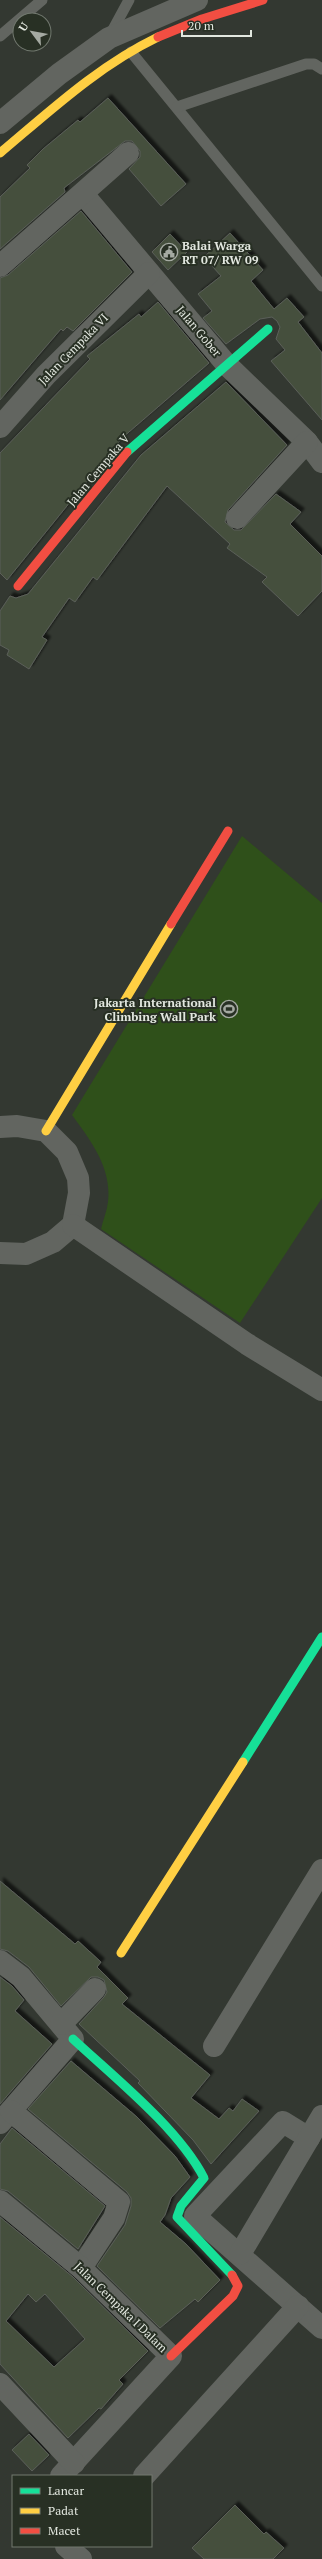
<svg xmlns="http://www.w3.org/2000/svg" width="322" height="2559" viewBox="0 0 322 2559" font-family="'PT Serif',serif">
  <style>
    .green { fill: #2f501a }
    .building { fill: #45503e; stroke: #5b5f59; fill-rule: evenodd; filter: url(#shadow) }
    .lines { fill: none; stroke-linecap: round; stroke-linejoin: round }
    .lane { stroke: #626560; stroke-width: 11 }
    .street { stroke: #626560; stroke-width: 22 }
    .fast { stroke: #16e098; stroke-width: 9 }
    .slow { stroke: #ffcf43; stroke-width: 9 }
    .jam { stroke: #f24e42; stroke-width: 9 }
    .labels { text-anchor: middle; dominant-baseline: central; stroke-width: 4; stroke-linejoin: round; paint-order: stroke }
    .poi-label { font-size: 12px; font-weight: bold; fill: #e2e7df; stroke: #283024; text-anchor: start }
    .street-label { font-size: 12px; fill: #e2e7df; stroke: #283024 }
  </style>
  <defs>
    <filter id="shadow"><feDropShadow dx="3.5" dy="-3.5" stdDeviation="1" flood-color="#0009"/></filter>
  </defs>
  <rect width="100%" height="100%" fill="#333831"/>
  <path class="green" d="M242 836 322 903V1198L240 1323 101 1229C103 1220 107 1211 108 1202 112 1168 91 1141 72 1115Z"/>
  <g class="building">
    <path d="M108 98 186 184 161 206 129 169 140 157V151L132 141H125L64 188 65 192 0 249V197L30 168 27 165 43 149 78 120 80 122Z"/>
    <path d="M81 211 132 272 73 331 67 327 63 331 61 329 0 400V278L8 275Z"/>
    <path d="M230 233 263 270 251 281 274 309 287 298 304 317 298 322 322 353V420L271 361 285 350 276 339 280 327 277 321 272 317 260 319 226 344 203 318 212 311 198 294 221 276 204 257Z"/>
    <path d="M170 234 187 252 168 270 152 252Z"/>
    <path d="M158 302 209 363 122 438 7 580 0 573V453L90 359 87 356 139 314 141 317Z"/>
    <path d="M226 382 287 445 228 510 225 522 234 530H241L276 494 301 512 290 524 322 556V591L298 616 262 582 267 577 227 548 230 544 167 486 97 580 93 577 75 602 69 598 42 637 47 640 29 669 7 655 9 650 0 645V611L10 596 16 598 28 594 141 455Z"/>
    <path d="M0 1881 75 1944 78 1941 101 1962 97 1967 128 1998 122 2004 210 2075 191 2098 219 2119 229 2108 233 2111 242 2099 259 2111 211 2164 193 2140 138 2083 140 2081 79 2024 104 1997 107 1992 104 1980 98 1977H91L61 2006 29 1967 8 1951 0 1949Z"/>
    <path d="M0 1977 12 1986 24 2000 15 2011 52 2044 0 2104Z"/>
    <path d="M71 2061 137 2117 175 2156 190 2177 171 2198 165 2215 160 2222 186 2244 220 2280 198 2302 195 2299 160 2328 97 2266 125 2225 131 2206V2198L127 2192 28 2109Z"/>
    <path d="M12 2128 105 2206 78 2249 8 2191 0 2189V2144Z"/>
    <path d="M0 2217 73 2277 148 2351 119 2380 123 2384 101 2409 99 2408 68 2438 0 2364ZM28 2294 36 2302 45 2294 85 2339 54 2367 6 2321Z"/>
    <path d="M29 2434 49 2455 32 2471 12 2450Z"/>
    <path d="M235 2505 264 2534 266 2532 284 2548 273 2559H204L192 2548Z"/>
  </g>
  <g class="lines">
    <g class="lane">
      <path d="M110 35 129 0"/>
      <path d="M0 36 42 0"/>
      <path d="M131 52 322 286"/>
      <path d="M177 107 306 64H314L322 69"/>
    </g>
    <g class="street">
      <path d="M0 123 59 74 109 38 197 0"/>
      <path d="M83 194 227 365 307 442 322 462"/>
      <path d="M0 266 128 153"/>
      <path d="M0 427 46 375 149 273"/>
      <path d="M237 518 307 442"/>
      <path d="M0 1127 17 1126 46 1131 67 1152 78 1178 79 1193 73 1225 53 1242 26 1254 0 1253"/>
      <path d="M73 1225 247 1344 322 1390"/>
      <path d="M0 1961 21 1977 73 2039 0 2123"/>
      <path d="M61 2024 95 1989"/>
      <path d="M214 2046 322 1870"/>
      <path d="M11 2111 119 2202 114 2218 81 2268"/>
      <path d="M309 2138 283 2122 195 2216 322 2328"/>
      <path d="M0 2201 81 2268 171 2356 61 2476"/>
      <path d="M240 2254 322 2116"/>
      <path d="M0 2384 74 2463"/>
      <path d="M144 2476 298 2306"/>
      <path d="M66 2546 81 2559"/>
    </g>
    <g class="fast">
      <path d="M127 452 268 329"/>
      <path d="M243 1762 322 1637"/>
      <path d="M73 2039C115 2078 178 2128 204 2178L181 2206 177 2217 232 2275"/>
    </g>
    <g class="slow">
      <path d="M0 153C50 111 98 66 158 37"/>
      <path d="M46 1131 171 924"/>
      <path d="M121 1953 243 1762"/>
    </g>
    <g class="jam">
      <path d="M158 37 202 19 263 0"/>
      <path d="M18 586 127 452"/>
      <path d="M171 924 228 831"/>
      <path d="M171 2356 233 2296 238 2286 232 2275"/>
    </g>
  </g>
  <defs>
    <symbol id="civic-ring" viewBox="-11 -11 22 22"><circle r="9.5" fill="#283024" stroke="#a5aaa2" stroke-width="1.5"/><path d="M-.6-6.5H3V-4.5H.6V-3L4-1V1h2V6H-6V1h2V-1L-.6-3ZM-1.2 2.5V6h2.4V2.5Z" fill="#a5aaa2"/></symbol>
    <symbol id="stadium-ring" viewBox="-11 -11 22 22"><circle r="9.5" fill="#283024" stroke="#a5aaa2" stroke-width="1.5"/><path d="M0-5a6.5 5 0 1 0 0 10a6.5 5 0 1 0 0-10ZM-3.5-1.8h7v3.6h-7Z" fill="#a5aaa2"/></symbol>
  </defs>
  <g fill-rule="evenodd">
    <use href="#civic-ring" x="159" y="242" width="20" height="20"/>
    <use href="#stadium-ring" x="219" y="999" width="20" height="20"/>
  </g>
  <g class="labels">
    <g class="poi-label">
      <text x="182" y="245">Balai Warga<tspan x="182" dy="14">RT 07/ RW 09</tspan></text>
      <text x="216" y="1002" text-anchor="end">Jakarta International<tspan x="216" dy="14">Climbing Wall Park</tspan></text>
    </g>
    <g class="street-label">
      <text transform="translate(199 331) rotate(50)">Jalan Gober</text>
      <text transform="translate(73 349) rotate(-46)">Jalan Cempaka VI</text>
      <text transform="translate(98 470) rotate(-50)">Jalan Cempaka V</text>
      <text transform="translate(121 2307) rotate(44)">Jalan Cempaka I Dalam</text>
    </g>
  </g>
  <rect x="12" y="2475" width="140" height="72" fill="#283024" stroke="#72796f"/>
  <rect x="20" y="2488" width="20" height="6" fill="#16e098" stroke="#72796f"/>
  <text x="48" y="2495" font-size="12" fill="#e2e7df">Lancar</text>
  <rect x="20" y="2508" width="20" height="6" fill="#ffcf43" stroke="#72796f"/>
  <text x="48" y="2515" font-size="12" fill="#e2e7df">Padat</text>
  <rect x="20" y="2528" width="20" height="6" fill="#f24e42" stroke="#72796f"/>
  <text x="48" y="2535" font-size="12" fill="#e2e7df">Macet</text>
  <g transform="translate(32 32) rotate(302)"><circle r="19" fill="#283024" stroke="#72796f"/>
  <path d="M0-3L7 15L0 10L-7 15Z" fill="#a5aaa2"/>
  <text y="-6" font-size="11" font-weight="bold" text-anchor="middle" fill="#e2e7df">U</text>
  </g>
  <path d="M182 30v6h69v-6" fill="none" stroke="#e2e7df" stroke-width="2"/>
  <text x="188" y="30" font-size="12" fill="#e2e7df" stroke="#283024" stroke-width="3" paint-order="stroke">20 m</text>
</svg>
